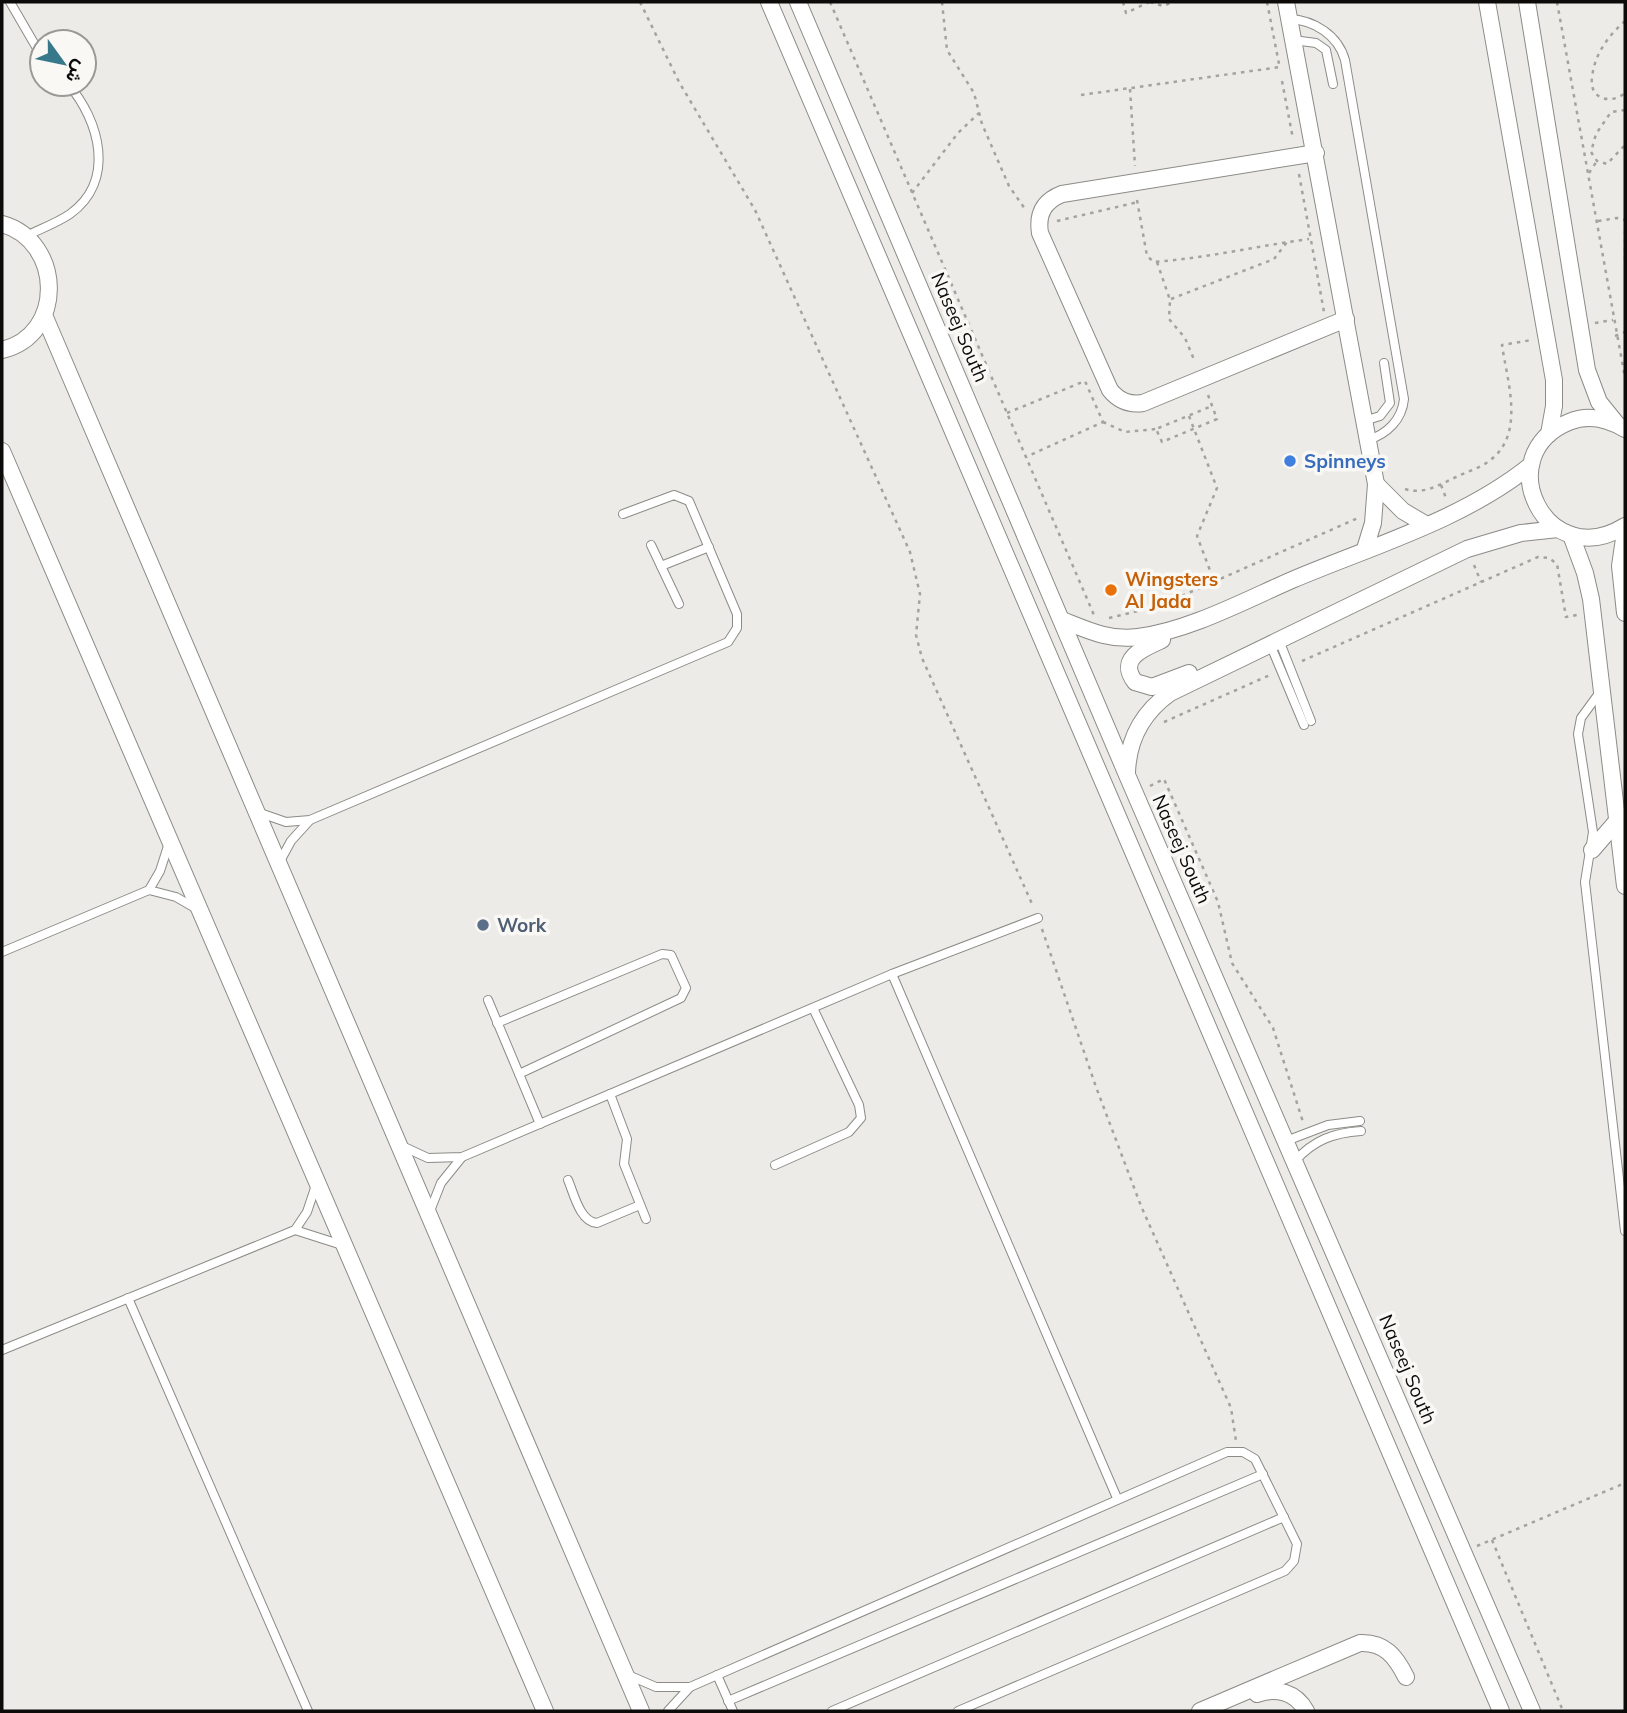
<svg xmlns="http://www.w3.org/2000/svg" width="1627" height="1713" viewBox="0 0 1627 1713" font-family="Mulish,Vazirmatn,sans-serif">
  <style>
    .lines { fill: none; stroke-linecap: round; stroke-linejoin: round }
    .lane-casing { stroke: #8c8b87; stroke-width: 10 }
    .street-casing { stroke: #8c8b87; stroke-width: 18 }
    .path { stroke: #a4a3a0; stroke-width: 2.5; stroke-dasharray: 3.5 5; stroke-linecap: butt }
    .lane { stroke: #fff; stroke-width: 8 }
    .street { stroke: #fff; stroke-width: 16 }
    .shop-dot { fill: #3f7fe0; stroke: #faf8f4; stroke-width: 2.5 }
    .food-dot { fill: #e8710a; stroke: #faf8f4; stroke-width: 2.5 }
    .service-dot { fill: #5c6f8a; stroke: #faf8f4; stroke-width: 2.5 }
    .labels { text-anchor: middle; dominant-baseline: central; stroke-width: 7; stroke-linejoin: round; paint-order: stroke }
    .street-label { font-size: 19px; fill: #0c0b0a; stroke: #faf8f4 }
    .shop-label { font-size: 19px; font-weight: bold; fill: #366cbe; stroke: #faf8f4; text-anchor: start }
    .food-label { font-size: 19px; font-weight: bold; fill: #c56008; stroke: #faf8f4; text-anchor: start }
    .service-label { font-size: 19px; font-weight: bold; fill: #4e5e75; stroke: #faf8f4; text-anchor: start }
  </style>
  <rect width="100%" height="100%" fill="#ecebe7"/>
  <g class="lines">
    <defs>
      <g id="lane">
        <path d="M10 2 42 57"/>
        <path d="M1289 19C1314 20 1338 35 1345 60L1404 399C1402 420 1387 434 1368 440"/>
        <path d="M1293 40 1316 43 1326 50 1333 84"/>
        <path d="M26 236C40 229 57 223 70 214 116 181 100 121 68 84"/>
        <path d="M1364 421 1380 416 1390 403 1384 363"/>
        <path d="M651 545 679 604"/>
        <path d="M661 566 709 547"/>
        <path d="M1279 640 1311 721"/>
        <path d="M1270 644 1304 725"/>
        <path d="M1600 692 1581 718 1578 734 1593 832 1585 882 1625 1231"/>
        <path d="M260 813 286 822 310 820 728 642 737 628V614L689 501 674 495 623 514"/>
        <path d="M279 863 291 841 310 820"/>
        <path d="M149 890 160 871 169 843"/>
        <path d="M2 952 149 890 176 897 195 908"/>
        <path d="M892 974 1117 1498"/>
        <path d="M488 1000 540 1124"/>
        <path d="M497 1023 662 954 671 955 686 988 681 998 519 1074"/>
        <path d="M610 1094 627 1139 624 1164 646 1219"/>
        <path d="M1286 1141 1328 1125 1360 1121"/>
        <path d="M402 1146 428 1158 462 1157 892 974 1038 918"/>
        <path d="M1295 1161C1314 1140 1333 1133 1361 1131"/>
        <path d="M775 1165 849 1132 861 1118 859 1105 813 1008"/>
        <path d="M568 1180C574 1194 580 1222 597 1223L640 1205"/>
        <path d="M430 1211 441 1183 462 1157"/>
        <path d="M295 1230 342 1245"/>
        <path d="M128 1298 308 1711"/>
        <path d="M2 1350 295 1230 307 1212 316 1185"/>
        <path d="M628 1675 656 1687H690L1227 1452H1243L1255 1459 1297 1544 1294 1561 1285 1571 958 1711"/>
        <path d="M717 1675 733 1711"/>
        <path d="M728 1701 1263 1474"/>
        <path d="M668 1711 690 1687"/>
        <path d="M832 1711 1284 1517"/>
      </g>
      <g id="street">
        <path d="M769 2 1501 1711"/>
        <path d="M798 2 1127 775 1532 1711"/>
        <path d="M1286 2 1376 484 1373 523 1365 549"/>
        <path d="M1487 2 1554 380V406L1549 434"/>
        <path d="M1527 2 1587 370 1599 402 1616 423"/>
        <path d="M1316 153 1062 194C1044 201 1037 214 1040 233L1110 390C1119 401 1129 405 1143 403L1346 319"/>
        <path d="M2 224C63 241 66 335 2 350"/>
        <path d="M44 315 641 1711"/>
        <path d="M1625 429C1608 419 1588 414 1569 422 1488 455 1546 575 1625 526"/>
        <path d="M2 451 545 1711"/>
        <path d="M1376 484 1403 511 1425 524"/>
        <path d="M1625 532 1620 566 1625 613"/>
        <path d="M1571 535 1585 573 1591 599 1625 886"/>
        <path d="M1062 620C1087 630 1110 641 1138 637 1188 631 1246 600 1292 580 1372 546 1463 520 1531 465"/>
        <path d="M1162 640C1144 648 1117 658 1135 682L1152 687 1189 673"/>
        <path d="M1127 773C1128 739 1142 713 1170 693L1467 549 1521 533 1558 529"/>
        <path d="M1592 850 1617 821"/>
        <path d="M1257 1694C1276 1687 1296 1692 1306 1711"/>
        <path d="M1200 1711 1360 1643C1385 1642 1396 1657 1406 1677"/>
      </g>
    </defs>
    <use href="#lane" class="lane-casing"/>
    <use href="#street" class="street-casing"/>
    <g class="path">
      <path d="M640 2 679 82 755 210 910 552 920 594 916 635 922 658 1033 906"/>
      <path d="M830 2 1094 615"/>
      <path d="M942 2 947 50 974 93 982 124 1009 186 1025 209"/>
      <path d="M1123 2 1126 13 1149 2"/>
      <path d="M1150 2 1163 6 1173 2"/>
      <path d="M1267 2 1279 64"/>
      <path d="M1557 2 1625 378"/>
      <path d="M1625 21C1608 36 1594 55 1592 78 1589 99 1611 105 1625 93"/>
      <path d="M1282 81 1293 139"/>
      <path d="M1130 89 1135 166"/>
      <path d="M1081 95 1280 67"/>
      <path d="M1625 110 1611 112 1596 134 1591 152 1597 161 1607 164 1625 145"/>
      <path d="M1589 173 1597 161"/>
      <path d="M1299 174 1324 312"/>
      <path d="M912 193 958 133 979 113"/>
      <path d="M1137 200 1147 256 1154 262C1207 258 1257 246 1309 239"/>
      <path d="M1057 221 1138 202"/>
      <path d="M1598 221 1617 218 1625 220"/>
      <path d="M1625 231V262"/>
      <path d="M1157 262 1170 300 1169 319 1185 338 1195 362"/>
      <path d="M1171 299 1274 259 1287 242"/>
      <path d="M1595 323 1613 320"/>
      <path d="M1615 336 1625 332"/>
      <path d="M1208 395 1217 419 1162 442 1156 429 1212 406"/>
      <path d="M1007 413 1085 381 1103 422 1026 457"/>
      <path d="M1189 416 1217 488 1197 536 1214 581"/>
      <path d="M1103 422 1125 432 1156 429"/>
      <path d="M1441 485 1446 498"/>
      <path d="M1405 489C1424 495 1439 485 1456 477 1466 472 1480 468 1489 461 1526 435 1507 381 1502 345L1532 340"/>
      <path d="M1474 565 1481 582"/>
      <path d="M1109 618 1159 606 1358 518"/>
      <path d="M1302 661 1538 557 1549 558 1557 564 1566 617 1577 615"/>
      <path d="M1164 722 1270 675"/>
      <path d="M1150 786 1164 779 1218 902 1232 963 1273 1028 1303 1122"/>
      <path d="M1042 929 1096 1087 1141 1206 1231 1408 1236 1441"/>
      <path d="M1492 1540 1563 1711"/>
      <path d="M1477 1546 1625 1483"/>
    </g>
    <use href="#lane" class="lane"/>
    <use href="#street" class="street"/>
  </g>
  <circle class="shop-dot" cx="1290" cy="461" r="7"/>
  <circle class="food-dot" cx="1111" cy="590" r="7"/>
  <circle class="service-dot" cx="483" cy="925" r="7"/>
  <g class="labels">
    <g class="street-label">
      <text transform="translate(960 327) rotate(67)">Naseej South</text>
      <text transform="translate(1182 849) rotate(66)">Naseej South</text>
      <text transform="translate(1408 1369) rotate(67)">Naseej South</text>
    </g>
    <g class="shop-label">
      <text x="1304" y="461">Spinneys</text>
    </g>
    <g class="food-label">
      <text x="1125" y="579">Wingsters<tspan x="1125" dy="22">Al Jada</tspan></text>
    </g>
    <g class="service-label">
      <text x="497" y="925">Work</text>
    </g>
  </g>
  <rect width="1627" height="1713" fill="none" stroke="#0c0b0a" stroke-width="7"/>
  <g transform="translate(63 63) rotate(123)"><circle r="33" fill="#faf8f4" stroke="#9b9996" stroke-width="2"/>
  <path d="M0-5L12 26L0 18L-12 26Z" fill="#37798b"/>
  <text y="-10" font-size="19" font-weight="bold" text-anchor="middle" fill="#0c0b0a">ش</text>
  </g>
</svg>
